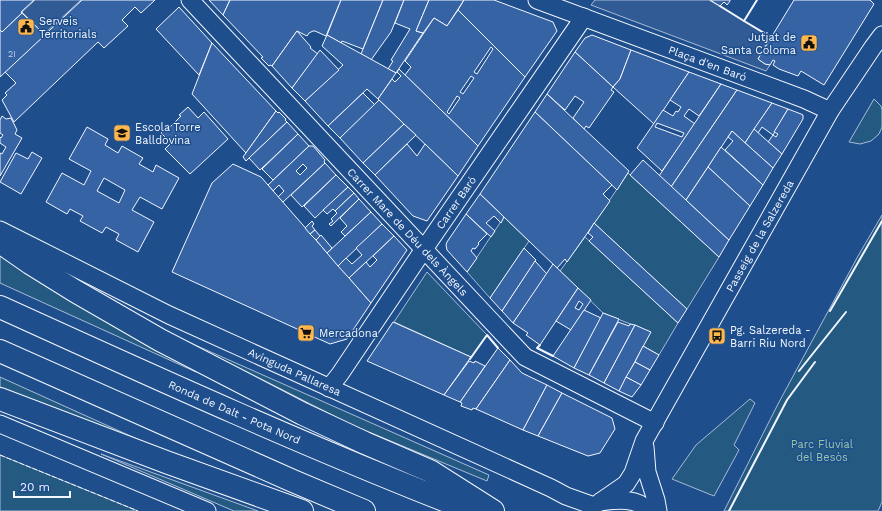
<svg xmlns="http://www.w3.org/2000/svg" width="882" height="511" viewBox="0 0 882 511" font-family="'Work Sans',sans-serif">
  <style>
    .green { fill: #245a82; stroke: #a8bbd7 }
    .parking { fill: #305b95; stroke: #a8bbd7 }
    .building { fill: #3563a3; stroke: #f2f6ff; fill-rule: evenodd }
    .lines { fill: none; stroke-linecap: round; stroke-linejoin: round }
    .street-casing { stroke: #f2f6ff; stroke-width: 19 }
    .highway-casing { stroke: #f2f6ff; stroke-width: 24 }
    .street { stroke: #1f4e8c; stroke-width: 17 }
    .highway { stroke: #1f4e8c; stroke-width: 22 }
    .fence { stroke: #f2f6ff; stroke-width: 1; stroke-dasharray: 5 2; stroke-linecap: butt }
    .wall { stroke: #f2f6ff; stroke-width: 2 }
    .labels { text-anchor: middle; dominant-baseline: central; stroke-width: 3; stroke-linejoin: round; paint-order: stroke }
    .number-label { font-size: 9px; fill: #c3d1e8 }
    .poi-label { font-size: 11px; fill: #f2f6ff; stroke: #1f4e8c; text-anchor: start }
    .street-label { font-size: 11px; fill: #f2f6ff; stroke: #1f4e8c }
    .park-label { font-size: 11px; fill: #97c8a6; stroke: #1f4e8c }
  </style>
  <rect width="100%" height="100%" fill="#1f4e8c"/>
  <g class="green">
    <path d="M874 99 881 106 882 110V127L879 134 871 141 860 144 849 142Z"/>
    <path d="M628 173 719 257 687 309 594 223Z"/>
    <path d="M882 215V502L878 511H724L778 404 858 256Z"/>
    <path d="M504 217 529 241 490 298 467 272Z"/>
    <path d="M585 237 678 323 659 355 643 346 650 332 603 313 560 271Z"/>
    <path d="M0 254 196 372 0 283Z"/>
    <path d="M427 272 487 335 471 357 394 322Z"/>
    <path d="M186 341 489 475 487 481 352 425Z"/>
    <path d="M0 377 157 448 0 387Z"/>
    <path d="M750 399 755 403 734 445 739 450 714 496 672 479 696 445Z"/>
    <path d="M101 454 258 511H234Z"/>
    <path d="M0 455 138 511H0Z"/>
  </g>
  <g class="parking">
    <path d="M35 0H81L44 34 22 12Z"/>
    <path d="M595 0H709L770 37 758 59 765 64 770 65 766 71 591 5Z"/>
  </g>
  <g class="building">
    <path d="M0 0H34L21 12 22 13 2 32 0 30Z"/>
    <path d="M82 0H155L141 13 135 7 122 20 128 26 104 48 98 42 14 122 2 100 7 95 5 93 16 83 5 72Z"/>
    <path d="M209 0H230L223 15Z"/>
    <path d="M230 0H341L326 36 315 31H313L309 33 307 36 297 31 272 66 270 65 269 66 261 58 263 57 223 15Z"/>
    <path d="M341 0H383L363 49 342 41 341 43 327 35Z"/>
    <path d="M383 0H404L391 32 371 60 361 54Z"/>
    <path d="M404 0H429L416 31 423 33 396 73 388 69 393 61 391 60 410 29 395 23Z"/>
    <path d="M429 0H464L447 26 434 18 423 33 416 31Z"/>
    <path d="M464 0H494L553 22 557 31 525 77 458 10Z"/>
    <path d="M710 0H730V1L727 5 724 2 720 6Z"/>
    <path d="M794 0H870L874 4 824 85 801 71 798 76 779 69 773 65 775 61 773 60 770 65 765 64 758 59Z"/>
    <path d="M179 7 212 43 199 75 156 29Z"/>
    <path d="M458 10 525 77 478 146 405 75 411 67 405 61 434 18 447 26ZM491 47 493 49 477 74 474 72ZM471 76 474 78 463 94 460 92ZM457 96 460 98 449 114 447 112Z"/>
    <path d="M22 13 45 35 0 77V30L2 32Z"/>
    <path d="M297 31 311 47 310 48 318 54 292 88 272 66Z"/>
    <path d="M327 35 396 73 378 99 367 89 328 126 305 101 343 65 322 46Z"/>
    <path d="M592 35 631 50 620 79 613 87 575 52 585 38Z"/>
    <path d="M212 43 276 111 246 153 192 94Z"/>
    <path d="M320 50 339 70 305 101 292 88Z"/>
    <path d="M631 50 689 72 654 124 613 87 620 79Z"/>
    <path d="M575 52 613 87 611 90 614 92 589 128 586 126 584 129 573 118 584 102 575 96 565 110 547 94Z"/>
    <path d="M399 69 478 146 458 176 378 99 392 79 395 82 401 76 397 72Z"/>
    <path d="M689 72 721 84 699 116 689 109 684 116 695 124 662 171 637 148 663 110 673 116 676 111 678 112 681 107 670 100ZM657 123 684 133 682 137 655 127Z"/>
    <path d="M721 84 737 90 671 187 659 176Z"/>
    <path d="M737 90 772 103 745 143 732 131 686 200 671 187Z"/>
    <path d="M363 93 375 105 340 138 328 126Z"/>
    <path d="M547 94 629 171 617 190 535 112Z"/>
    <path d="M379 100 404 124 363 163 340 138Z"/>
    <path d="M772 103 788 109 773 135 762 127 758 133 754 129Z"/>
    <path d="M188 107 198 118 204 112 228 139 190 174 165 149 171 143 161 133 168 125 170 127 181 116 179 115Z"/>
    <path d="M788 109 801 114 803 115V119L782 154 768 142 773 135 776 137 778 134 774 132Z"/>
    <path d="M276 111 278 113 279 112 286 119 285 120 287 122 246 161 243 157Z"/>
    <path d="M535 112 612 185 603 194 610 201 567 262 565 259 557 268 480 194Z"/>
    <path d="M2 116 6 119 11 118 17 130 15 134 22 138 0 176V153L2 154 6 147 0 143V137L1 138 3 135 0 133V120Z"/>
    <path d="M287 122 298 134 260 170 249 158Z"/>
    <path d="M404 124 416 135 375 175 363 163Z"/>
    <path d="M87 127 108 139 105 145 118 153 122 146 143 158 139 164 153 172 156 165 179 178 162 209 140 197 132 210 154 222 138 252 116 240 119 234 106 227 102 233 80 221 83 216 70 209 67 214 46 202 62 173 84 185 91 171 69 159ZM104 178 125 190 119 203 97 191Z"/>
    <path d="M754 129 782 154 773 168 745 143Z"/>
    <path d="M732 131 773 168 763 185 725 150 733 141 728 137Z"/>
    <path d="M298 134 309 146 273 180 262 169Z"/>
    <path d="M407 144 417 156 425 144 458 176 427 221 413 216 375 175Z"/>
    <path d="M309 146H313L325 160 324 162 325 163 283 202 278 197 284 191 279 185 273 191 268 185ZM303 164 307 168 300 175 296 171Z"/>
    <path d="M721 147 763 185 750 206 708 167Z"/>
    <path d="M32 152 42 158 21 194 0 182 16 153 28 159Z"/>
    <path d="M643 160 729 240 719 257 630 175Z"/>
    <path d="M325 163 336 175 302 207 291 195Z"/>
    <path d="M233 164 261 177 371 303 347 339 330 344 172 272 212 183Z"/>
    <path d="M708 167 750 206 729 240 686 200Z"/>
    <path d="M336 175 348 187 315 218 304 206Z"/>
    <path d="M348 187 354 193 335 211 333 209 327 214 323 210Z"/>
    <path d="M354 193 359 199 331 226 329 224 333 221 331 219 337 213 335 211Z"/>
    <path d="M480 194 504 217 501 223 494 216 486 223 495 231 491 237 466 214Z"/>
    <path d="M359 199 371 212 345 236 341 232 347 226 340 218Z"/>
    <path d="M371 212 382 224 338 266 327 253Z"/>
    <path d="M466 214 487 234 478 243 479 244 475 249 473 248 471 251 477 258 467 272 447 250 446 245 447 242Z"/>
    <path d="M312 221 314 224 312 226 315 230 310 234 305 228Z"/>
    <path d="M594 223 687 309 678 323 589 241 593 237 588 233Z"/>
    <path d="M382 224 394 236 349 278 338 266 346 258 352 264 362 255 356 248Z"/>
    <path d="M315 230 320 236 316 240 310 234Z"/>
    <path d="M321 235 332 248 327 253 316 240Z"/>
    <path d="M394 236 407 250 371 303 349 278 366 262 370 267 377 260 373 256Z"/>
    <path d="M524 248 536 260 502 311 490 298Z"/>
    <path d="M535 261 547 274 513 323 502 311Z"/>
    <path d="M553 264 578 288 540 345 526 335 528 333 513 323Z"/>
    <path d="M578 288 591 300 571 330 556 321ZM579 301 583 304 579 310 575 308Z"/>
    <path d="M584 310 601 318 574 368 553 356Z"/>
    <path d="M603 313 619 319 589 375 574 368Z"/>
    <path d="M393 322 471 357 444 395 367 361Z"/>
    <path d="M618 322 629 326 630 324 635 325 604 383 589 375Z"/>
    <path d="M635 325 651 332 619 391 604 383Z"/>
    <path d="M643 346 659 355 650 370 635 362Z"/>
    <path d="M498 348 510 360 476 409 473 408 472 410 461 406 462 403 460 402Z"/>
    <path d="M510 360 522 373 547 385 523 430 476 409Z"/>
    <path d="M469 361 474 363 475 361 485 366 460 402 444 395Z"/>
    <path d="M635 362 650 370 641 385 626 377Z"/>
    <path d="M626 377 641 385 632 397 619 391Z"/>
    <path d="M547 385 562 393 538 436 523 430Z"/>
    <path d="M562 393 612 418 615 429 600 453 588 456 538 436Z"/>
  </g>
  <g class="lines">
    <defs>
      <g id="street">
        <path id="s1" d="M190 0 525 357 655 423"/>
        <path id="s2" d="M537 0 804 99 830 111"/>
        <path id="s3" d="M0 230 169 315 551 488 566 496 594 506"/>
        <path id="s4" d="M329 388 340 374 424 249 584 17"/>
        <path d="M0 424 207 511"/>
        <path d="M645 447 647 472 656 500 658 511"/>
        <path id="s5" d="M600 502 626 484 633 473 644 441 830 111 873 47 882 35"/>
        <path d="M600 502C616 500 637 497 649 511"/>
      </g>
      <g id="highway">
        <path d="M0 242 30 263 75 291 160 340 303 414 365 443 430 471 493 511"/>
        <path id="s6" d="M0 307C156 378 312 449 472 511"/>
        <path d="M0 351 293 481 364 511"/>
        <path d="M0 399 166 462 302 511"/>
      </g>
    </defs>
    <use href="#street" class="street-casing"/>
    <use href="#highway" class="highway-casing"/>
    <use href="#street" class="street"/>
    <use href="#highway" class="highway"/>
    <path class="fence" d="M0 455 138 511"/>
    <g class="wall">
      <path d="M720 6 744 21 771 37"/>
      <path d="M744 21 757 0"/>
      <path d="M830 311 882 221"/>
      <path d="M540 345 537 348 553 356"/>
      <path d="M470 359 487 335 498 348"/>
      <path d="M799 371 846 312"/>
      <path d="M729 511 787 400 815 362"/>
    </g>
  </g>
  <defs>
    <symbol id="civic-square" viewBox="-11 -11 22 22"><rect x="-9" y="-9" width="18" height="18" rx="4" fill="#ffb74d" stroke="#1f4e8c"/><path d="M-.6-6.5H3V-4.5H.6V-3L4-1V1h2V6H-6V1h2V-1L-.6-3ZM-1.2 2.5V6h2.4V2.5Z" fill="#111"/></symbol>
    <symbol id="school-square" viewBox="-11 -11 22 22"><rect x="-9" y="-9" width="18" height="18" rx="4" fill="#ffb74d" stroke="#1f4e8c"/><path d="M0-5L7-2L0 1L-7-2ZM-4 1L0 2.5L4 1V4Q0 6-4 4Z" fill="#111"/></symbol>
    <symbol id="supermarket-square" viewBox="-11 -11 22 22"><rect x="-9" y="-9" width="18" height="18" rx="4" fill="#ffb74d" stroke="#1f4e8c"/><path d="M-6-5.5h2.5l.6 2H6L4.5 2H-2.5L-4.4-4H-6ZM-1.5 3.2a1.3 1.3 0 1 0 .1 0ZM3 3.2a1.3 1.3 0 1 0 .1 0Z" fill="#111"/></symbol>
    <symbol id="bus-square" viewBox="-11 -11 22 22"><rect x="-9" y="-9" width="18" height="18" rx="4" fill="#ffb74d" stroke="#1f4e8c"/><path d="M-5-6H5V4H4V6H2V4H-2V6H-4V4H-5ZM-3.5-4V0h7V-4ZM-3.5 1.2v1.5H-2V1.2ZM2 1.2v1.5H3.5V1.2Z" fill="#111"/></symbol>
  </defs>
  <g fill-rule="evenodd">
    <use href="#civic-square" x="16" y="17" width="20" height="20"/>
    <use href="#civic-square" x="799" y="33" width="20" height="20"/>
    <use href="#school-square" x="112" y="123" width="20" height="20"/>
    <use href="#supermarket-square" x="296" y="323" width="20" height="20"/>
    <use href="#bus-square" x="707" y="326" width="20" height="20"/>
  </g>
  <g class="labels">
    <g class="number-label">
      <text x="12" y="54">2I</text>
    </g>
    <g class="poi-label">
      <text x="39" y="21">Serveis<tspan x="39" dy="13">Territorials</tspan></text>
      <text x="796" y="37" text-anchor="end">Jutjat de<tspan x="796" dy="13">Santa Coloma</tspan></text>
      <text x="135" y="127">Escola Torre<tspan x="135" dy="13">Balldovina</tspan></text>
      <text x="730" y="330">Pg. Salzereda -<tspan x="730" dy="13">Barri Riu Nord</tspan></text>
      <text x="319" y="333">Mercadona</text>
    </g>
    <g class="street-label">
      <text stroke="none"><textPath href="#s2" startOffset="182">Plaça d'en Baró</textPath></text>
      <text stroke="none"><textPath href="#s4" startOffset="225">Carrer Baró</textPath></text>
      <text stroke="none"><textPath href="#s1" startOffset="318">Carrer Mare de Déu dels Àngels</textPath></text>
      <text stroke="none"><textPath href="#s5" startOffset="314">Passeig de la Salzereda</textPath></text>
      <text stroke="none"><textPath href="#s3" startOffset="327">Avinguda Pallaresa</textPath></text>
      <text stroke="none"><textPath href="#s6" startOffset="257">Ronda de Dalt - Pota Nord</textPath></text>
    </g>
    <g class="park-label">
      <text x="822" y="444">Parc Fluvial<tspan x="822" dy="13">del Besòs</tspan></text>
    </g>
  </g>
  <path d="M14 491v6h56v-6" fill="none" stroke="#f2f6ff" stroke-width="2"/>
  <text x="20" y="491" font-size="12" fill="#f2f6ff" stroke="#1f4e8c" stroke-width="3" paint-order="stroke">20 m</text>
</svg>
